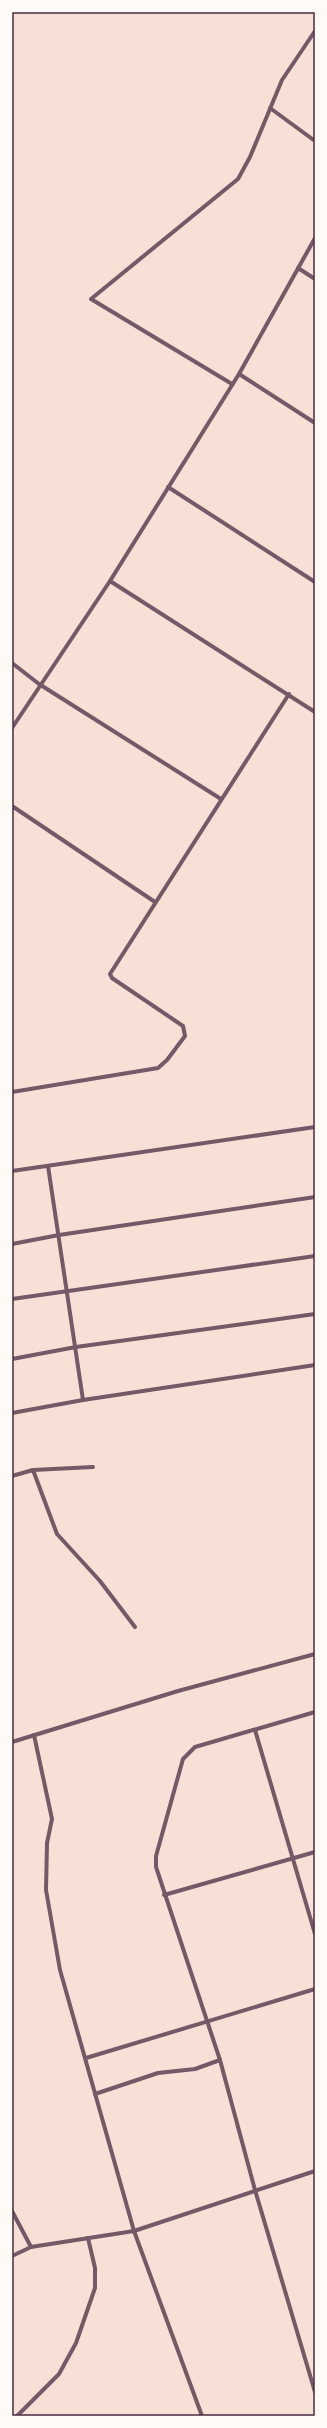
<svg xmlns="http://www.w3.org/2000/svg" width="327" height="2428" viewBox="0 0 327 2428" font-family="'Titillium Web',sans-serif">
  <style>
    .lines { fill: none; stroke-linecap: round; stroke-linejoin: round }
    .minor { stroke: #755966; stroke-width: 4 }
    .neatline { fill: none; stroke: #4a2c40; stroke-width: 1.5 }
  </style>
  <rect width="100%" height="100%" fill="#f7e1d7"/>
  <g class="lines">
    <g class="minor">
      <path d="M270 108 315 141"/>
      <path d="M298 268 315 279"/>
      <path d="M239 374 315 423"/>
      <path d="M232 384 91 299 238 179 250 157 282 80 315 31"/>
      <path d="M168 487 315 582"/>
      <path d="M110 581 315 712"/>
      <path d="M12 663 39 684 221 799"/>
      <path d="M12 728 110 581 239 374 315 238"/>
      <path d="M12 806 155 902"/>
      <path d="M12 1092 158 1068 167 1060 185 1036 183 1026 112 978 110 974 289 694"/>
      <path d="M48 1166 83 1400"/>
      <path d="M12 1171 315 1127"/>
      <path d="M12 1244 59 1235 315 1197"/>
      <path d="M12 1299 315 1256"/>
      <path d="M12 1359 76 1347 315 1314"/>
      <path d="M12 1413 83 1400 315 1365"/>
      <path d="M33 1470 93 1467"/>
      <path d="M12 1476 33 1470 57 1534 100 1581 135 1627"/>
      <path d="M315 1712 195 1747 183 1759 156 1856V1867L220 2060 255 2190 315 2392"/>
      <path d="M255 1730 315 1934"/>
      <path d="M34 1735 52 1819 47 1843 46 1890 60 1970 134 2231 202 2416"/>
      <path d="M12 1742 178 1691 315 1654"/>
      <path d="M164 1895 315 1852"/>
      <path d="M86 2058 315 1989"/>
      <path d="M95 2094 158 2073 195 2069 220 2060"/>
      <path d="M12 2211 31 2247"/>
      <path d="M12 2256 31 2247 134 2231 315 2171"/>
      <path d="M17 2416 59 2374 76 2343 95 2288V2268L88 2238"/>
    </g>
  </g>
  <rect width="327" height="2428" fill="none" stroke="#fffaf5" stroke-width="26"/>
  <rect x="13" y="13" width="301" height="2402" class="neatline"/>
</svg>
